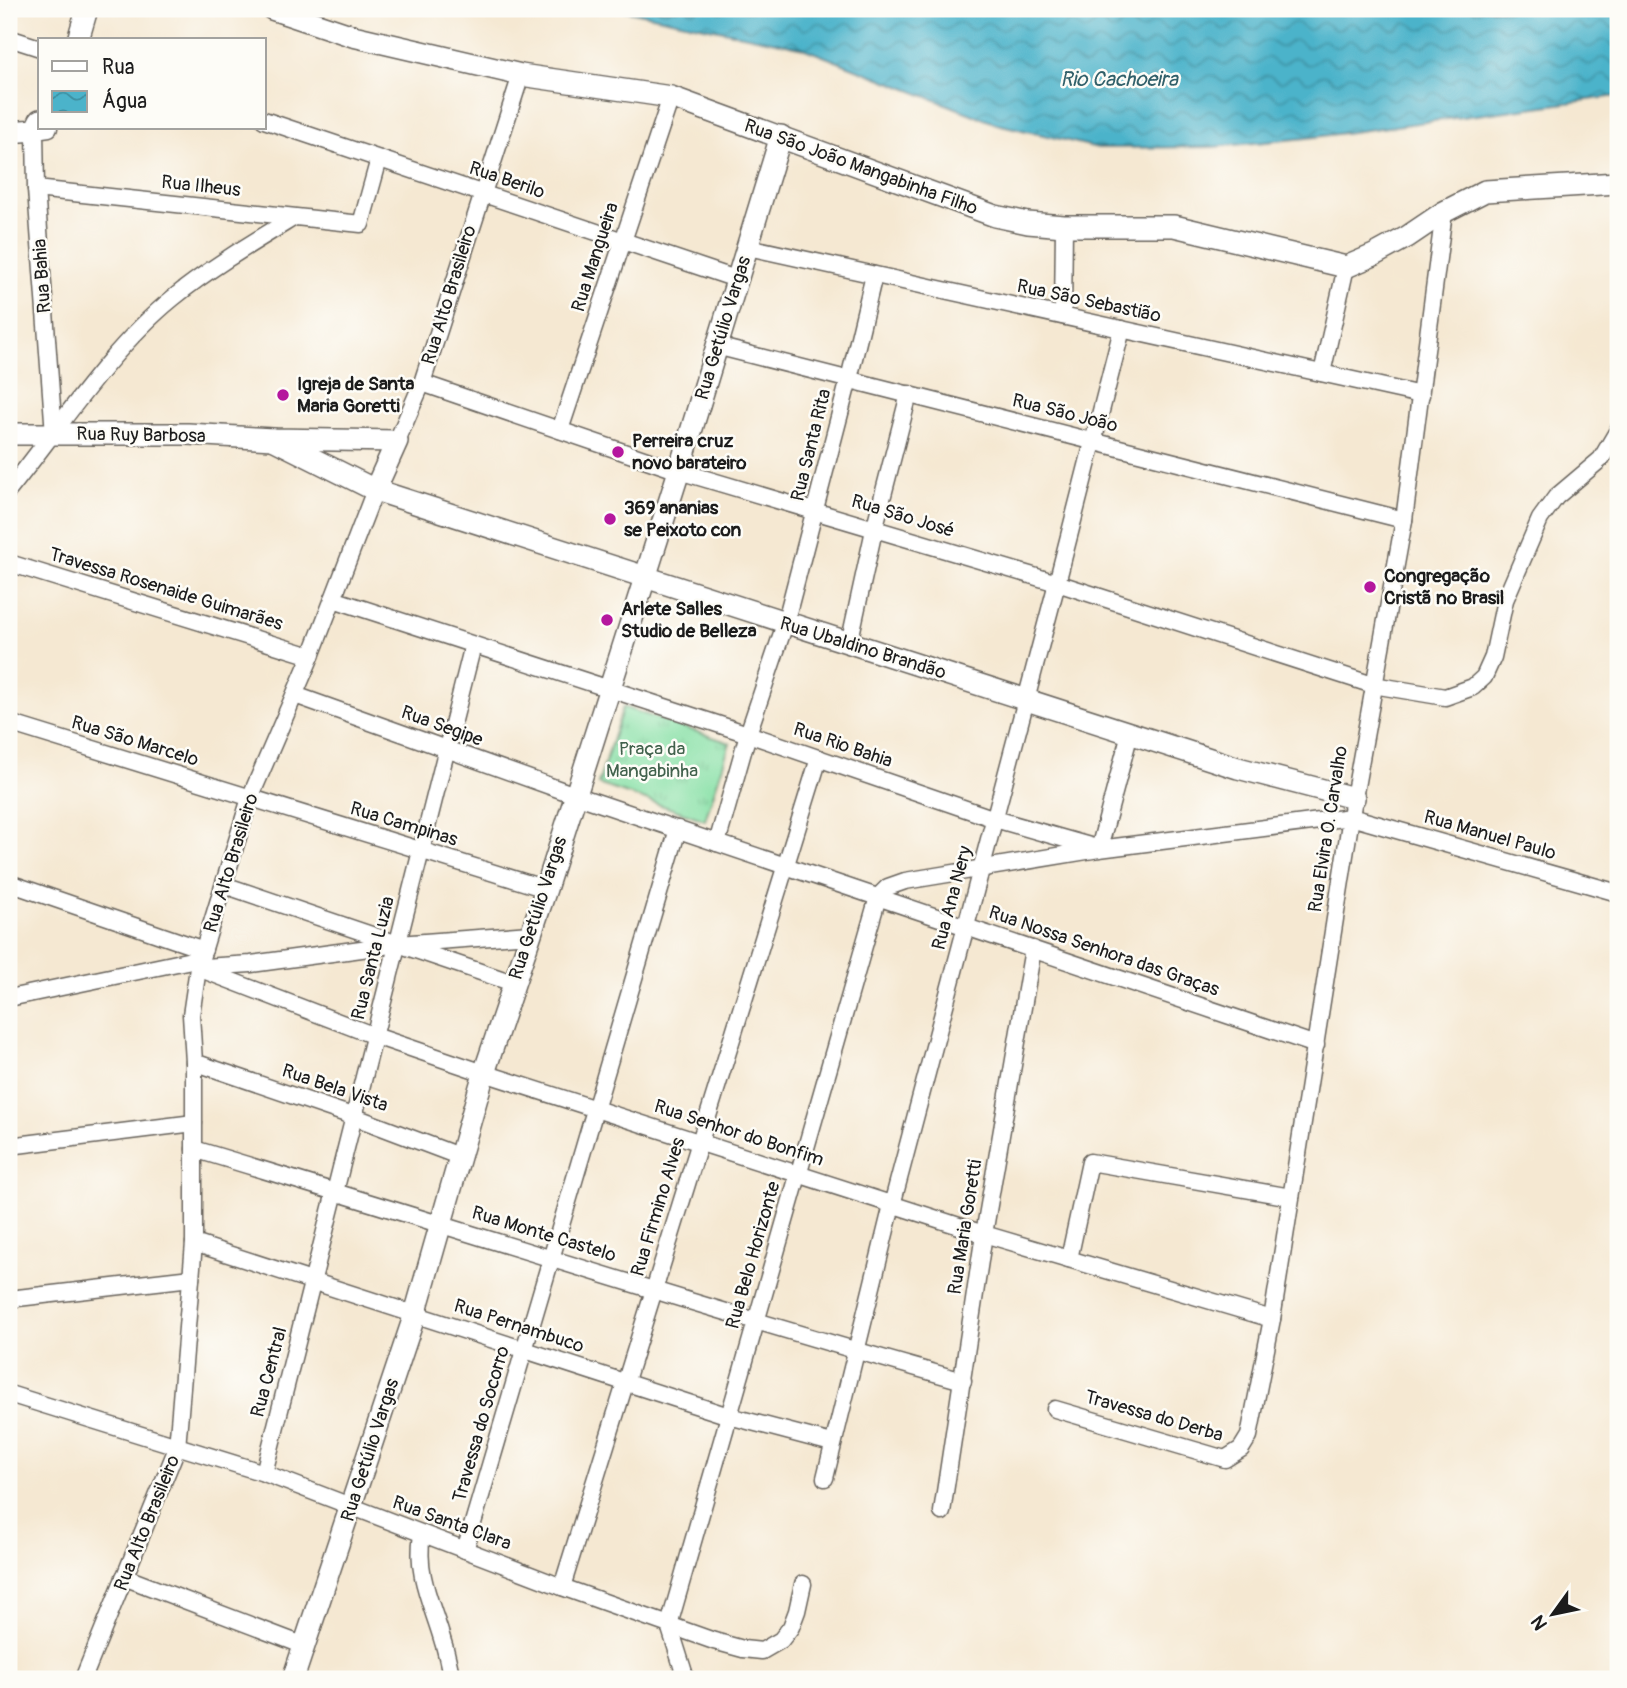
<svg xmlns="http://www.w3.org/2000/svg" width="1627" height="1688" viewBox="0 0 1627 1688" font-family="Pangolin,sans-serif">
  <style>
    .grass { fill: url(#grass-tufts); stroke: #517e61; stroke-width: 2 }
    .water { fill: url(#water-waves); stroke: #346873; stroke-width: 2 }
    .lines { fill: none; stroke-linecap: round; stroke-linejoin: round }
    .minor-casing { stroke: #68635c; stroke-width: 19 }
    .tertiary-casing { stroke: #68635c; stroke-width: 24 }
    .minor { stroke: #fff; stroke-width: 16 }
    .tertiary { stroke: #fff; stroke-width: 21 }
    .poi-dot { fill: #b5179e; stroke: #fdfcf7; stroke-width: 2.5 }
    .labels { text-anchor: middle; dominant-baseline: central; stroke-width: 5; stroke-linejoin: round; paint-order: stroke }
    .street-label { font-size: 19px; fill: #1c1c1c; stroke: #fdfcf7 }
    .poi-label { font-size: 19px; font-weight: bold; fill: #1c1c1c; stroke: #fdfcf7; text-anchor: start }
    .park-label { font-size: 19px; fill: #41614c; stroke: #fdfcf7 }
    .water-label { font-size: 21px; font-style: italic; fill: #31606a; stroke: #fdfcf7 }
  </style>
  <defs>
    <pattern id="grass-tufts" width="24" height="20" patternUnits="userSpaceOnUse" patternTransform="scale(1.75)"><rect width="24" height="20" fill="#86e0a6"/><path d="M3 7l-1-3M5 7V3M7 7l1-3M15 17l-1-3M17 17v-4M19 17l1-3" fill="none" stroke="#73c08e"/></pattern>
    <pattern id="water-waves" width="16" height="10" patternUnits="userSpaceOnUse" patternTransform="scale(1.75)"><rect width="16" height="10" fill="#4bb3ca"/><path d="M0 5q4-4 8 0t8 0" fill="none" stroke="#3e91a3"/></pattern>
  </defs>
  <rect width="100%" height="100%" fill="#fdfcf7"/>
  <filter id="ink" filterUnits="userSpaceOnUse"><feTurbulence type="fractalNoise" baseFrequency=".0143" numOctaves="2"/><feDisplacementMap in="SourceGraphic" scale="14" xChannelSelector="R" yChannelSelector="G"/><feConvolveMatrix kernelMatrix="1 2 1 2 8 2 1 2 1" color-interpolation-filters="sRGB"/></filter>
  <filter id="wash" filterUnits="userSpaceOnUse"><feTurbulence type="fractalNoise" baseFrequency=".00686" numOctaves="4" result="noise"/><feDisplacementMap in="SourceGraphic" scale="28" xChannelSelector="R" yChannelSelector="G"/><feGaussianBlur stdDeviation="1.57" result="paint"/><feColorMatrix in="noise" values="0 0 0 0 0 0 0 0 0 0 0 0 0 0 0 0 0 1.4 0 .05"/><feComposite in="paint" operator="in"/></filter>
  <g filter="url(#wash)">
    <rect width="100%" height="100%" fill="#f5e8d2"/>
    <path class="grass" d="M623 707 730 743 705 820 598 784Z"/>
    <path class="water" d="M619 9H1618V96L1307 138 1212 147 1098 148 997 124 800 47Z"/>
  </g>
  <g filter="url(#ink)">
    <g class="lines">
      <defs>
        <g id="minor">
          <path d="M9 38 40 48"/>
          <path d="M264 120 736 279"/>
          <path d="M49 128 35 130 36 189 54 434"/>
          <path d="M36 189 361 224 379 159"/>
          <path d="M748 247 1421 395"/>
          <path d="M1063 316 1064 226"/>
          <path d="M716 346 1404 520"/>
          <path d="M1322 373 1346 267"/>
          <path d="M422 383 679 471 1057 583 1373 685 1445 697 1473 687 1484 677 1493 657 1505 600 1540 519 1556 497 1601 459 1618 430"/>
          <path d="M560 430 671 97"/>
          <path d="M397 441 422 383 521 75"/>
          <path d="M9 490C60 427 109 350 173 298 210 268 252 243 293 218"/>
          <path d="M9 563 311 656"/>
          <path d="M333 599 748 734 995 819 1093 847"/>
          <path d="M849 644 874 530 909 394"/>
          <path d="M295 695 575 795 1316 1045"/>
          <path d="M9 723 546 889"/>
          <path d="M717 843 748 734 785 624 849 379 874 275"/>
          <path d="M1099 849 1130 733"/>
          <path d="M9 883 204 950"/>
          <path d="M224 885 513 983"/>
          <path d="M204 967 251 964 398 944 530 934"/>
          <path d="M198 968 375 1036 484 1073 984 1234 1272 1319"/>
          <path d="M9 998 201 958"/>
          <path d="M194 1062 355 1117 461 1157"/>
          <path d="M9 1146 194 1123"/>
          <path d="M194 1149C450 1226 705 1309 963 1381"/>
          <path d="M194 1243 729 1416 832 1443"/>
          <path d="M1069 1259 1090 1162 1291 1197"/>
          <path d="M9 1299 191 1278"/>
          <path d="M9 1394 264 1473 562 1587 714 1641 743 1649 762 1651 781 1640 791 1627 797 1611 803 1584"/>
          <path d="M1055 1409 1225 1459 1241 1449 1249 1436 1272 1319 1354 798 1404 520 1444 212"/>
          <path d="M264 1473 473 645"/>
          <path d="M825 1478 892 1205 1057 583 1122 329"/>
          <path d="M942 1512 984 1234 1033 949"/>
          <path d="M422 1535C415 1574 433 1606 443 1642 447 1654 449 1667 452 1679"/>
          <path d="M465 1550 678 829"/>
          <path d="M124 1577 305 1646"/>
          <path d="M562 1587 819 758"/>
          <path d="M83 1679 177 1448 194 1243V1062L191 1015 198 968 250 798 311 656 375 490"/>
          <path d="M686 1679 669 1625 878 897 888 887 905 881 1099 849 1351 817 1618 893"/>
        </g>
        <g id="tertiary">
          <path d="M272 9 353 36 521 75 671 97 995 216 1028 223 1064 226H1174L1346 267 1374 255 1407 237 1444 212 1485 191 1618 183"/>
          <path d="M78 40 87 9"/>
          <path d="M9 132 35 130 40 120"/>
          <path d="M9 434H188L273 439 397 441 375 490"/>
          <path d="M273 439 375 490 1238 768 1354 798"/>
          <path d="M293 1679 415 1314 484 1073 546 889 679 471 781 136"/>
        </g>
      </defs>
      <use href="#minor" class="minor-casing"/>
      <use href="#tertiary" class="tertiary-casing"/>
      <use href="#minor" class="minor"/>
      <use href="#tertiary" class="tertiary"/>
    </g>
  </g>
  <g class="poi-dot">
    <circle cx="283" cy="395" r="7"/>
    <circle cx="618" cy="452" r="7"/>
    <circle cx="610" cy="519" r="7"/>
    <circle cx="1370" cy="587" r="7"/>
    <circle cx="607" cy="620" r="7"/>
  </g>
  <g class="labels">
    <g class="street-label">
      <text transform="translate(861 167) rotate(20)">Rua São João Mangabinha Filho</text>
      <text transform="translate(507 180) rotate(19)">Rua Berilo</text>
      <text transform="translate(201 186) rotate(6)">Rua Ilheus</text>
      <text transform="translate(595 257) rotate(-72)">Rua Mangueira</text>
      <text transform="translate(42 276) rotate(-94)">Rua Bahia</text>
      <text transform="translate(449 295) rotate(-73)">Rua Alto Brasileiro</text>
      <text transform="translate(1089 301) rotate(12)">Rua São Sebastião</text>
      <text transform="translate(723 328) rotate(-73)">Rua Getúlio Vargas</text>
      <text transform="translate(1065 413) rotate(14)">Rua São João</text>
      <text transform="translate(141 435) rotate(1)">Rua Ruy Barbosa</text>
      <text transform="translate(811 445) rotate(-76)">Rua Santa Rita</text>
      <text transform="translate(903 516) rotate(17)">Rua São José</text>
      <text transform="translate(166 589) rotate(17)">Travessa Rosenaide Guimarães</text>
      <text transform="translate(863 648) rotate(17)">Rua Ubaldino Brandão</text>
      <text transform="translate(442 726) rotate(20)">Rua Segipe</text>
      <text transform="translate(135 741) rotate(17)">Rua São Marcelo</text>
      <text transform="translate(843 745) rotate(19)">Rua Rio Bahia</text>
      <text transform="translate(404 824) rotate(17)">Rua Campinas</text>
      <text transform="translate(1328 829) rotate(-81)">Rua Elvira O. Carvalho</text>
      <text transform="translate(1490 835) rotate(16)">Rua Manuel Paulo</text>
      <text transform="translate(231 863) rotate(-73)">Rua Alto Brasileiro</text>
      <text transform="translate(952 898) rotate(-75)">Rua Ana Nery</text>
      <text transform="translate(538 908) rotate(-72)">Rua Getúlio Vargas</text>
      <text transform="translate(1104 951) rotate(19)">Rua Nossa Senhora das Graças</text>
      <text transform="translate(373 958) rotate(-76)">Rua Santa Luzia</text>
      <text transform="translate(335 1088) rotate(19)">Rua Bela Vista</text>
      <text transform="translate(739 1133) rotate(18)">Rua Senhor do Bonfim</text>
      <text transform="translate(658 1207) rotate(-73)">Rua Firmino Alves</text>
      <text transform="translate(965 1227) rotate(-81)">Rua Maria Goretti</text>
      <text transform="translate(544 1234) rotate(17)">Rua Monte Castelo</text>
      <text transform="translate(753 1255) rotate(-74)">Rua Belo Horizonte</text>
      <text transform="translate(519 1326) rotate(18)">Rua Pernambuco</text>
      <text transform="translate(269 1372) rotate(-75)">Rua Central</text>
      <text transform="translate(1154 1416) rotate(16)">Travessa do Derba</text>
      <text transform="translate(481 1424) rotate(-74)">Travessa do Socorro</text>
      <text transform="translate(370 1450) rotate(-72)">Rua Getúlio Vargas</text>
      <text transform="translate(147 1523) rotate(-68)">Rua Alto Brasileiro</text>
      <text transform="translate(452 1523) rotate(20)">Rua Santa Clara</text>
    </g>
    <g class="poi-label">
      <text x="297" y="384">Igreja de Santa<tspan x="297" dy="22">Maria Goretti</tspan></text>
      <text x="632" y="441">Perreira cruz<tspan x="632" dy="22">novo barateiro</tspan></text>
      <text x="624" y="508">369 ananias<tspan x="624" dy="22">se Peixoto con</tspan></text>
      <text x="1384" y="576">Congregação<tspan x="1384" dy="22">Cristã no Brasil</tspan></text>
      <text x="621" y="609">Arlete Salles<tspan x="621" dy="22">Studio de Belleza</tspan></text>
    </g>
    <g class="park-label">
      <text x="652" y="749">Praça da<tspan x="652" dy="22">Mangabinha</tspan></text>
    </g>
    <g class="water-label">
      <text x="1119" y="79">Rio Cachoeira</text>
    </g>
  </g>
  <rect width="1627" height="1688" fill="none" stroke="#fdfcf7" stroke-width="35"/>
  <rect x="38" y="38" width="228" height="91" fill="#fdfcf7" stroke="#a3a29f" stroke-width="2"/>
  <rect x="52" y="61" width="35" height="10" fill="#ffffff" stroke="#a3a29f" stroke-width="2"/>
  <text x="102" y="74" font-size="21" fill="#1c1c1c">Rua</text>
  <rect x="52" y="91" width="35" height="21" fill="url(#water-waves)" stroke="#a3a29f" stroke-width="2"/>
  <text x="102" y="108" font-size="21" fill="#1c1c1c">Água</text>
  <g transform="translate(1553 1614) rotate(237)" stroke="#fdfcf7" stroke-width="5" paint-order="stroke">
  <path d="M0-5L12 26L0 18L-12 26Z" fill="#1c1c1c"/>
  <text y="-10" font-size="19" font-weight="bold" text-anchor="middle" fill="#1c1c1c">N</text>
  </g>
</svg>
